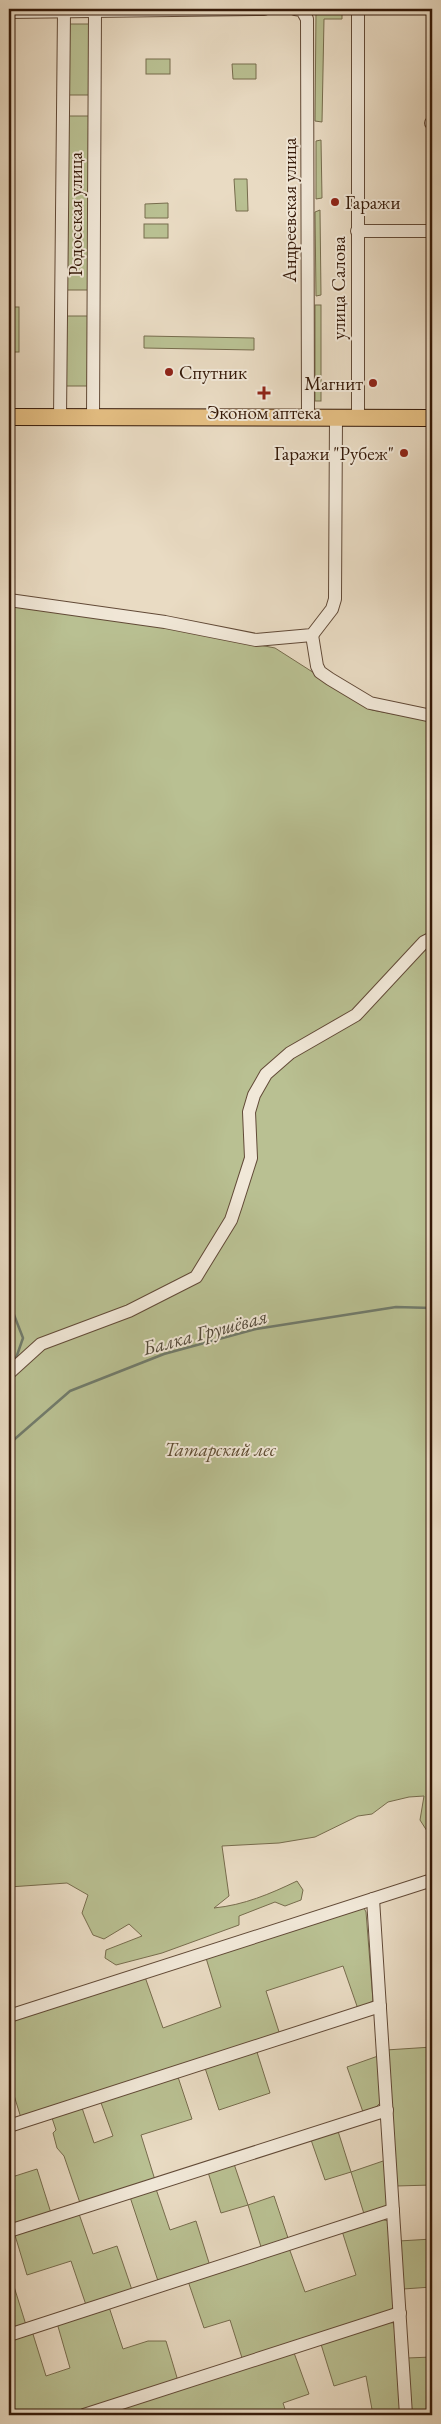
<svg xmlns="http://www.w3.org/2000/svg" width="441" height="2424" viewBox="0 0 441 2424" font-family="'EB Garamond',serif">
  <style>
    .green { fill: #b9c092; stroke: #776c4d }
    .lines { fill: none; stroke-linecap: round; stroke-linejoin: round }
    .stream { stroke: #717b6b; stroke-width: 2.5 }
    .minor-casing { stroke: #624a37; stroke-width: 14 }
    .major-casing { stroke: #351908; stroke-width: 18 }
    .minor { stroke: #f1e8d8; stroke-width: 12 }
    .major { stroke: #e4be82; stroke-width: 16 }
    .poi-dot { fill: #8f2418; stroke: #f1e8d8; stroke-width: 2 }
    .labels { text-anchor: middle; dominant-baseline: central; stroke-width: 4; stroke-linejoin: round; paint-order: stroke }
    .poi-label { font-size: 19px; fill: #351908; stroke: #f1e8d8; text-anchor: start }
    .street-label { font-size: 19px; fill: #351908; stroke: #f1e8d8 }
    .park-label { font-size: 19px; font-style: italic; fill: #5d4b31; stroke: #f1e8d8 }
    .water-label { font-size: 20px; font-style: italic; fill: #534a3a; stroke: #f1e8d8 }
  </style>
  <rect width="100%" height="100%" fill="#e9dbc3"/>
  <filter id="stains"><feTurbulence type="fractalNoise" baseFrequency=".004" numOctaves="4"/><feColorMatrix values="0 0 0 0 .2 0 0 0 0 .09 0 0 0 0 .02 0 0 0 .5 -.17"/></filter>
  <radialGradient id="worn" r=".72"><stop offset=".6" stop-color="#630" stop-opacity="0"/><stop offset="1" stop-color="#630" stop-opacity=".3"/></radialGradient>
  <g class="green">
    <path d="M314 9H342V19H324L322 122 315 121 316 11Z"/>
    <rect x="67" y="24" width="23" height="71"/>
    <rect x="146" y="59" width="24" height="15"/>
    <path d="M232 64H256V79H233Z"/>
    <path d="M66 116H90L89 290H66Z"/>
    <path d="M321 140 322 198 316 199V141Z"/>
    <path d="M9 168H13L14 194H9Z"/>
    <path d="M234 179H247L248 211H236Z"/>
    <path d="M168 203V218H145V204Z"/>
    <path d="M320 210 321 295 316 296 315 212Z"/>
    <rect x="144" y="224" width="24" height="14"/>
    <path d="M9 244H12L13 271H9Z"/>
    <rect x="315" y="305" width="6" height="96"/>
    <rect x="9" y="307" width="10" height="45"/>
    <path d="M66 316H89L88 386H65Z"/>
    <path d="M144 336 254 338V350L144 348Z"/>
    <path d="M9 605 161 626 275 648 372 710 432 721V1829L427 1831 420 1820 424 1796 409 1797 388 1802 372 1814 358 1816 315 1837 279 1843 222 1846 229 1896 214 1908C244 1905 270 1894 297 1881L303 1890 301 1900 285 1906 275 1902 239 1916V1925L162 1953 116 1965 105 1958 106 1950 142 1936 129 1924 104 1939 93 1935 82 1913 88 1895 67 1883 9 1887Z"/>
    <path d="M364 1908 366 1912 373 2001 358 2009 343 1966 266 1991 280 2035 21 2118 9 2079V2020L145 1977 163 2028 221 2007 206 1958Z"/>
    <path d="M432 2047V2185L396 2186 386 2050Z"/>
    <path d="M256 2049 270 2093 219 2110 204 2065Z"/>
    <path d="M378 2056 380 2103 376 2107 363 2112 347 2067Z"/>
    <path d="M177 2074 192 2119 141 2135 155 2180 80 2203 64 2156 57 2148 53 2133 56 2130 51 2115 81 2105 94 2143 113 2136 100 2100Z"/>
    <path d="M337 2128 351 2172 386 2160 389 2203 386 2208 365 2217 351 2172 325 2180 310 2137Z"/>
    <path d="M233 2161 248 2205 274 2196 289 2241 262 2250 248 2205 221 2213 207 2169Z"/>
    <path d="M9 2168 12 2177 37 2169 51 2213 9 2226Z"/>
    <path d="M155 2186 170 2230 196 2221 210 2266 158 2281 129 2194Z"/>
    <path d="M78 2211 93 2254 117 2246 132 2290 86 2305 71 2261 27 2275 14 2232Z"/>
    <path d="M381 2219 388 2221 395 2304 390 2312 243 2361 230 2320 204 2328 188 2281 289 2248 305 2292 356 2275 342 2231Z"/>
    <path d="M432 2239V2287L403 2289 399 2241Z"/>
    <path d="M12 2280 26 2325 9 2330V2281Z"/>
    <path d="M109 2307 123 2349 148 2341H166L178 2381 74 2415H9V2339L32 2331 46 2376 70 2368 57 2323Z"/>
    <path d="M387 2322 394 2323 401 2410 390 2415H373L366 2376 334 2386 320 2341Z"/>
    <path d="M293 2350 309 2394 283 2403 287 2415H90Z"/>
    <path d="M432 2357V2415H410L407 2358Z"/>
  </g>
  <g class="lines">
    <g class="stream">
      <path d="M9 1302 23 1338 15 1361"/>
      <path d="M9 1444 70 1391 164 1354 256 1329 396 1307 432 1308"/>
    </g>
    <defs>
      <g id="minor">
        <path d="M295 9 302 10 307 19 308 417"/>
        <path d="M9 12 264 9"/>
        <path d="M431 123H432"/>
        <path d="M357 231H432"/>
        <path d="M358 417V9"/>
        <path d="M60 418 64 11"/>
        <path d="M93 418 95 11"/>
        <path d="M9 600 165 622 256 640 312 635 332 609 335 599 336 417"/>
        <path d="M312 635 317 666 320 672 330 679 370 703 432 716"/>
        <path d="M9 1373 41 1344 129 1311 196 1277 231 1220 236 1205 251 1158 249 1112 254 1095 266 1074 290 1053 356 1015 424 942 432 938"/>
        <path d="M373 1899 406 2415"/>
        <path d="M9 2016 432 1880"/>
        <path d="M9 2126 380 2006"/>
        <path d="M9 2231 387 2110"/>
        <path d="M9 2335 393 2210"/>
        <path d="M84 2415 400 2313"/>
      </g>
      <path id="major" d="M9 417 432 418"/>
    </defs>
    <use href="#minor" class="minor-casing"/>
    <use href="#major" class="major-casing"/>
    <use href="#minor" class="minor"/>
    <use href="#major" class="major"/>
  </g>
  <g class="poi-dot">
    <circle cx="335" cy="202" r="5"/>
    <circle cx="169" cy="372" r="5"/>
    <circle cx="373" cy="383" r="5"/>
    <path d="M261.5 385.5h5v5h5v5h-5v5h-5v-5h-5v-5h5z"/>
    <circle cx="404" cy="453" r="5"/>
  </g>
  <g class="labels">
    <g class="poi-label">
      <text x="345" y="202">Гаражи</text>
      <text x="179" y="372">Спутник</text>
      <text x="363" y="383" text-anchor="end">Магнит</text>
      <text x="264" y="412" text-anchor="middle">Эконом аптека</text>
      <text x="394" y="453" text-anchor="end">Гаражи "Рубеж"</text>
    </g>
    <g class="street-label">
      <text transform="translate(289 210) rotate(-90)">Андреевская улица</text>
      <text transform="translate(75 214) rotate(-90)">Родосская улица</text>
      <text transform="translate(338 288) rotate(-90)">улица Салова</text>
    </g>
    <g class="park-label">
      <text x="220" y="1449">Татарский лес</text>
    </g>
    <g class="water-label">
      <text transform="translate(205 1332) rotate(-15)">Балка Грушёвая</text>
    </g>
  </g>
  <rect width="441" height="2424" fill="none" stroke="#e9dbc3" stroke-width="30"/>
  <rect x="10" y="10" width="421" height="2404" fill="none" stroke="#351908" stroke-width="2.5"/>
  <rect x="15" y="15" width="411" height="2394" fill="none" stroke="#351908"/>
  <rect width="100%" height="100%" filter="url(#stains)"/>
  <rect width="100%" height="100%" fill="url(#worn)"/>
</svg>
